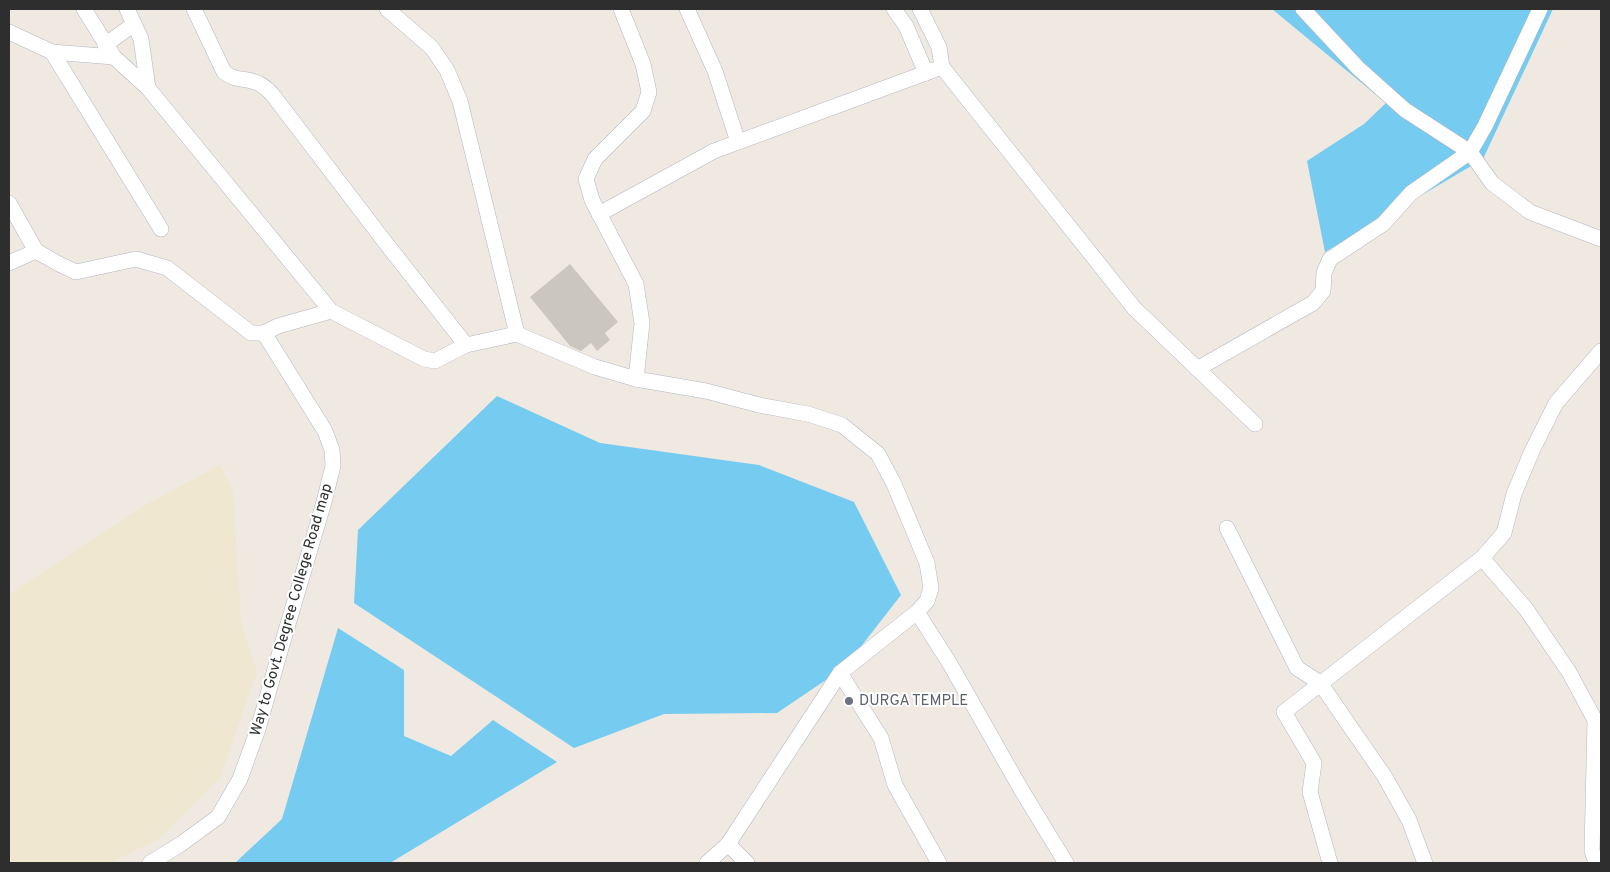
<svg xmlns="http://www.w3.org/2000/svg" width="1610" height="872" viewBox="0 0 1610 872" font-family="Overpass,sans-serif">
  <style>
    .education { fill: #f0e7d1 }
    .water { fill: #75cbf0 }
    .building { fill: #cbc7bf }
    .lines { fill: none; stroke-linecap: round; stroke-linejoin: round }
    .minor-casing { stroke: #b4b6c1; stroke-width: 16 }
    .minor { stroke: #fff; stroke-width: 15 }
    .worship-dot { fill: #6b7280; stroke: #fff; stroke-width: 2 }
    .labels { text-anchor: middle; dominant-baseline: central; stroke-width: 4; stroke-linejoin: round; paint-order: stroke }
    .street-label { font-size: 15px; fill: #2e2e2e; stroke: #fff }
    .worship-label { font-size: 15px; fill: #5b616d; stroke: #fff; text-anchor: start }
  </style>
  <rect width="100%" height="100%" fill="#efe9e1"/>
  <path class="education" d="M220 465 233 492 241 621 257 672 220 778 158 840 108 863H9V594L147 504Z"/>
  <g class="water">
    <path d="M1272 9H1553L1483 159 1325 252 1307 161 1364 124 1386 103Z"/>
    <path d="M497 396 600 443 759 465 854 502 901 595 845 667 777 713 664 714 574 748 354 603 358 530Z"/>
    <path d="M338 628 404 670V736L451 756 493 720 557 762 390 863H235L282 819Z"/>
  </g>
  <path class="building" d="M570 264 618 322 605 333 610 340 597 351 591 343 581 351 570 346 530 297Z"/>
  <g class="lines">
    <defs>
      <g id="minor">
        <path d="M84 9 114 57 148 88 331 311 424 359 435 361 466 345 517 334 595 367 636 379 706 391 759 405 808 414 842 425 878 454 894 484 927 563 931 588 927 601 917 612 950 664 1022 791 1066 863"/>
        <path d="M127 9 141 39 148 88"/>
        <path d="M194 9 224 72C237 82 242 77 255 82 262 84 267 89 272 94L385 242 466 345"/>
        <path d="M387 9 432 48 447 70 460 101 517 334"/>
        <path d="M621 9 643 64 649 92 643 111 595 159 586 179 592 200 636 284 642 323 636 379"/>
        <path d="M687 9 715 71 738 142"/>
        <path d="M894 9 906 26 926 73"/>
        <path d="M920 9 939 47 942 67"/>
        <path d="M1540 9 1485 126 1470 152 1492 183 1530 212 1601 239"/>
        <path d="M9 32 52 52 161 229"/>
        <path d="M105 45 134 24"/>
        <path d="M52 52 114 57"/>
        <path d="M9 203 36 251 59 264 76 272 136 259 167 268 251 333H264L278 326 331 311"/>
        <path d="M599 214 714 151 942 67 1134 308 1255 424"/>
        <path d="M9 263 36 251"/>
        <path d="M1197 369 1313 303 1323 291 1324 273 1330 259 1383 224 1411 193 1470 152 1405 110 1358 68 1303 9"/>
        <path d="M1227 528 1297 668 1320 683 1385 777 1409 820 1425 863"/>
        <path d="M1482 558 1504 533 1514 494 1532 451 1556 403 1601 351"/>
        <path d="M840 673 881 738 895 785 939 863"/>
        <path d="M728 844 840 673 917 612"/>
        <path d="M150 863 181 844 218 817 240 779 258 729 281 648 324 502 333 466 332 450 325 431 264 333"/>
        <path d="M707 863 728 844 747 863"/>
        <path d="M1330 863 1310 792 1314 763 1284 712 1482 558 1526 609 1569 672 1595 720 1592 851 1596 863"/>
      </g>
    </defs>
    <use href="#minor" class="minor-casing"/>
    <use href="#minor" class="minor"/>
  </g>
  <circle class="worship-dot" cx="849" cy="701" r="5"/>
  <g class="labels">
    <g class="street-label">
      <text transform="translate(292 610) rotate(-74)">Way to Govt. Degree College Road map</text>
    </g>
    <g class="worship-label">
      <text x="859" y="701">DURGA TEMPLE</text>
    </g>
  </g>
  <rect width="1610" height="872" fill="none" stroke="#2e2e2e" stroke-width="20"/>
</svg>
